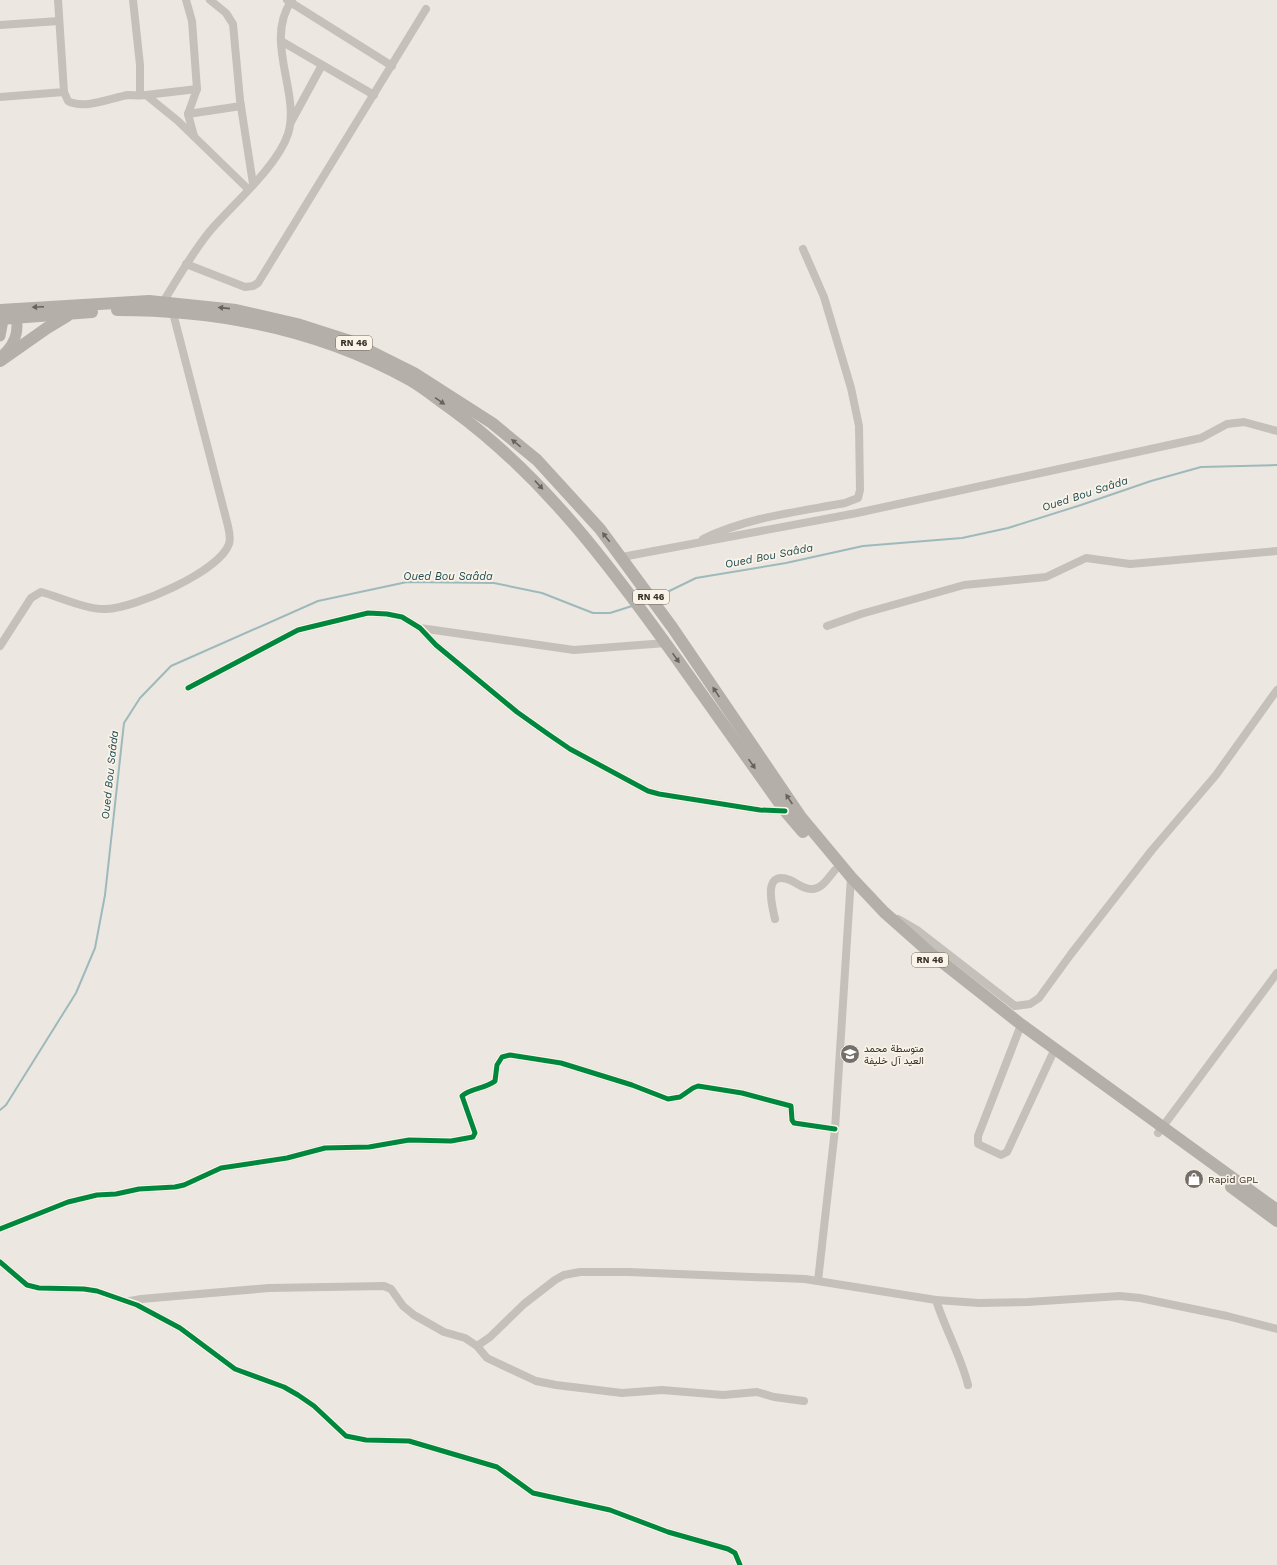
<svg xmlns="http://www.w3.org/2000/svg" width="1277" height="1565" viewBox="0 0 1277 1565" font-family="'Work Sans',Vazirmatn,sans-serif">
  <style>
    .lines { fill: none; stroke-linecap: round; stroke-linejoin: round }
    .stream { stroke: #9eb9bc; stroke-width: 2 }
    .street { stroke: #c5c0b9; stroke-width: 8 }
    .secondary { stroke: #b6b0aa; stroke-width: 11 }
    .primary { stroke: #b4afa9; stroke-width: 12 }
    .cycleway-casing { stroke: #f9f3e8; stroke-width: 8 }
    .cycleway { stroke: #00873e; stroke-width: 5 }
    .oneway { fill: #68625c }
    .labels { text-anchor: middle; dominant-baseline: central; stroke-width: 3.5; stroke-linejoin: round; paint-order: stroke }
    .shield { fill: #f9f3e8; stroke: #706962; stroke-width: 1 }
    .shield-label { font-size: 9px; font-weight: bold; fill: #352e28 }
    .poi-label { font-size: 10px; fill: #352e28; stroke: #f9f3e8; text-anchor: start }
    .water-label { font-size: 11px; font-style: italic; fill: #204b55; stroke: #f9f3e8 }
  </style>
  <rect width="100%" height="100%" fill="#ece8e1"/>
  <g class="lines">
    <g class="stream">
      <path d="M655 598 696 578 786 563 863 546 962 538 1008 528 1081 505 1151 481 1201 467 1277 465"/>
      <path d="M0 1110 6 1105 76 993 95 948 105 895 124 723 140 698 171 666 318 601 407 582 494 583 542 593 593 613H610L632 606"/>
    </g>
    <g class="street">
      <path d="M133 0 140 65V94"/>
      <path d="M186 0 192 21 197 89 188 114 194 136"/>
      <path d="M210 0 226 13 233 24 240 100 253 184"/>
      <path d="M287 0 392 66"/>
      <path d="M0 25 59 21"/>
      <path d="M281 41 374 95"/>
      <path d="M64 92 68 101C84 110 110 98 128 95 134 95 140 96 146 95L178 121 248 189"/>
      <path d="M146 95 197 89"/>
      <path d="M0 97 64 92 58 0"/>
      <path d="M188 114 241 106"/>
      <path d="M291 122 322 65"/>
      <path d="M186 264 245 287 253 286 258 283 426 9"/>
      <path d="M163 302C178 278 192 253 210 231 233 204 277 167 288 134 301 93 263 41 292 0"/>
      <path d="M703 539C748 517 797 512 845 503L858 498 860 490 859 426 851 388 824 297 803 249"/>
      <path d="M622 557 857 513 1128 454 1201 438 1227 424 1244 422 1277 431"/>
      <path d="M827 626 861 614 964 585 1046 577 1086 558 1130 564 1142 563 1277 551"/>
      <path d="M420 628 574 650 666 643"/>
      <path d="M0 646 31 598 41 592C60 597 87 610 106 609 135 608 219 572 229 544 231 538 229 531 228 526L173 313"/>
      <path d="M188 688 298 630 368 613 387 614 402 617 420 628 436 645 517 712 548 734 570 749 648 791 659 794 760 810 785 811"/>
      <path d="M775 919C772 906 762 869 790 880 797 883 804 890 812 889 822 889 829 877 835 870"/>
      <path d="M898 919 917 930 1015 1006 1030 1004 1039 998 1071 954 1152 850 1216 775 1277 690"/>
      <path d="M1019 1030 978 1136V1144L1001 1155 1007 1152 1052 1055"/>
      <path d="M1158 1133 1277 973"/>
      <path d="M0 1229 68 1202 97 1195 116 1194 139 1189 175 1187 184 1185 221 1168 287 1158 325 1148 369 1147 409 1140 451 1141 473 1137 475 1133 462 1096C470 1088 485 1089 495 1081L497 1065 502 1057 510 1055 561 1063 632 1085 668 1099 680 1097 693 1088 698 1086 742 1093 791 1106 792 1120 794 1123 835 1129"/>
      <path d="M0 1262 27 1285 39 1288 84 1289 97 1291 137 1305 180 1328 235 1369 284 1387 298 1395 314 1406 346 1436 366 1440 409 1441 497 1467 533 1493 610 1510 668 1532 728 1549 735 1553 740 1565"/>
      <path d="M818 1281 835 1129 851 877"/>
      <path d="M936 1300 979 1303 1028 1302 1120 1296 1140 1298 1227 1316 1277 1329"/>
      <path d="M130 1301 141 1299 269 1288 384 1286 391 1289 403 1306 414 1315 444 1332 465 1338 477 1346 487 1358 536 1381 556 1385 622 1393 662 1390 723 1395 757 1392 774 1397 804 1401"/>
      <path d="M477 1346 490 1337 524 1304 555 1280 564 1275 580 1272H628L805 1279 936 1300C945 1329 961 1356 968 1385"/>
    </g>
    <g class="secondary">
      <path d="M0 336 5 310"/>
      <path d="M3 355C18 341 19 328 15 309"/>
    </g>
    <g class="primary">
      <path d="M0 310 149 301 236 310 297 324 350 341 414 373 492 423 537 460 600 529 672 627 801 817 851 877 884 912 928 951 1018 1022 1277 1210"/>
      <path d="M117 310C219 310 320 330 410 380 424 388 437 399 450 408 543 475 611 567 677 659 713 710 749 760 785 811L803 832"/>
      <path d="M0 319 92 312"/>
      <path d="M0 361 47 328 67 316"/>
      <path d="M1231 1187 1277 1221"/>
    </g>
    <defs>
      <g id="cycleway">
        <path d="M188 688 298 630 368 613 387 614 402 617 420 628 436 645 517 712 548 734 570 749 648 791 659 794 760 810 785 811"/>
        <path d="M0 1229 68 1202 97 1195 116 1194 139 1189 175 1187 184 1185 221 1168 287 1158 325 1148 369 1147 409 1140 451 1141 473 1137 475 1133 462 1096C470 1088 485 1089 495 1081L497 1065 502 1057 510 1055 561 1063 632 1085 668 1099 680 1097 693 1088 698 1086 742 1093 791 1106 792 1120 794 1123 835 1129"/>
        <path d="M0 1262 27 1285 39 1288 84 1289 97 1291 137 1305 180 1328 235 1369 284 1387 298 1395 314 1406 346 1436 366 1440 409 1441 497 1467 533 1493 610 1510 668 1532 728 1549 735 1553 740 1565"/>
      </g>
    </defs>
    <use href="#cycleway" class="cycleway-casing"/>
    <use href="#cycleway" class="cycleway"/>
  </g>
  <defs><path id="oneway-solid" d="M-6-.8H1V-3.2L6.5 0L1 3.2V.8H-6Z"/></defs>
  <g class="oneway">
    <use href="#oneway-solid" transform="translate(38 307) rotate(177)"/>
    <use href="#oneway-solid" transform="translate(224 308) rotate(-174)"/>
    <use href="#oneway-solid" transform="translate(440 401) rotate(35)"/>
    <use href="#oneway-solid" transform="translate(516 443) rotate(-141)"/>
    <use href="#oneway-solid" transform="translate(539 485) rotate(47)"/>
    <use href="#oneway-solid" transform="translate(606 537) rotate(-128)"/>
    <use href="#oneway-solid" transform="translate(676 658) rotate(55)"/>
    <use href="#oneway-solid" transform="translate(716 692) rotate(-124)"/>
    <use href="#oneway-solid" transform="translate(752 764) rotate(55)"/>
    <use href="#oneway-solid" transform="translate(789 799) rotate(-124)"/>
  </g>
  <defs>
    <symbol id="school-disc" viewBox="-11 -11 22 22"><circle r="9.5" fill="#756f69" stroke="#f9f3e8"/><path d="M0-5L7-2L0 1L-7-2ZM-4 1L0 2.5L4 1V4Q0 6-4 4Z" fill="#fff"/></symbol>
    <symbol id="shop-disc" viewBox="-11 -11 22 22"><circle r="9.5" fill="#756f69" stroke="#f9f3e8"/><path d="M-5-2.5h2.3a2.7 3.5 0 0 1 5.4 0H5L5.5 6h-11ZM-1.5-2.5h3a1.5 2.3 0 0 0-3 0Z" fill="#fff"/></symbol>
  </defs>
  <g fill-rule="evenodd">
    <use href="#school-disc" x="839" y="1043" width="22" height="22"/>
    <use href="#shop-disc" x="1183" y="1168" width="22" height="22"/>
  </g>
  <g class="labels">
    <g class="shield">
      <rect x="336" y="336" width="36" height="14" rx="3"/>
      <rect x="633" y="590" width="36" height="14" rx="3"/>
      <rect x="912" y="953" width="36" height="14" rx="3"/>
    </g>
    <g class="shield-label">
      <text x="354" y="343">RN 46</text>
      <text x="651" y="597">RN 46</text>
      <text x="930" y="960">RN 46</text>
    </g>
    <g class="poi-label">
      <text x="864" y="1048">متوسطة محمد<tspan x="864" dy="12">العيد آل خليفة</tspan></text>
      <text x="1208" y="1179">Rapid GPL</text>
    </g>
    <g class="water-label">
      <text transform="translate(1085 494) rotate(-18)">Oued Bou Saâda</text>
      <text transform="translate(769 556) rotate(-11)">Oued Bou Saâda</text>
      <text x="448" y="576">Oued Bou Saâda</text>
      <text transform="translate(110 775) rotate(-84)">Oued Bou Saâda</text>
    </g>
  </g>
</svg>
